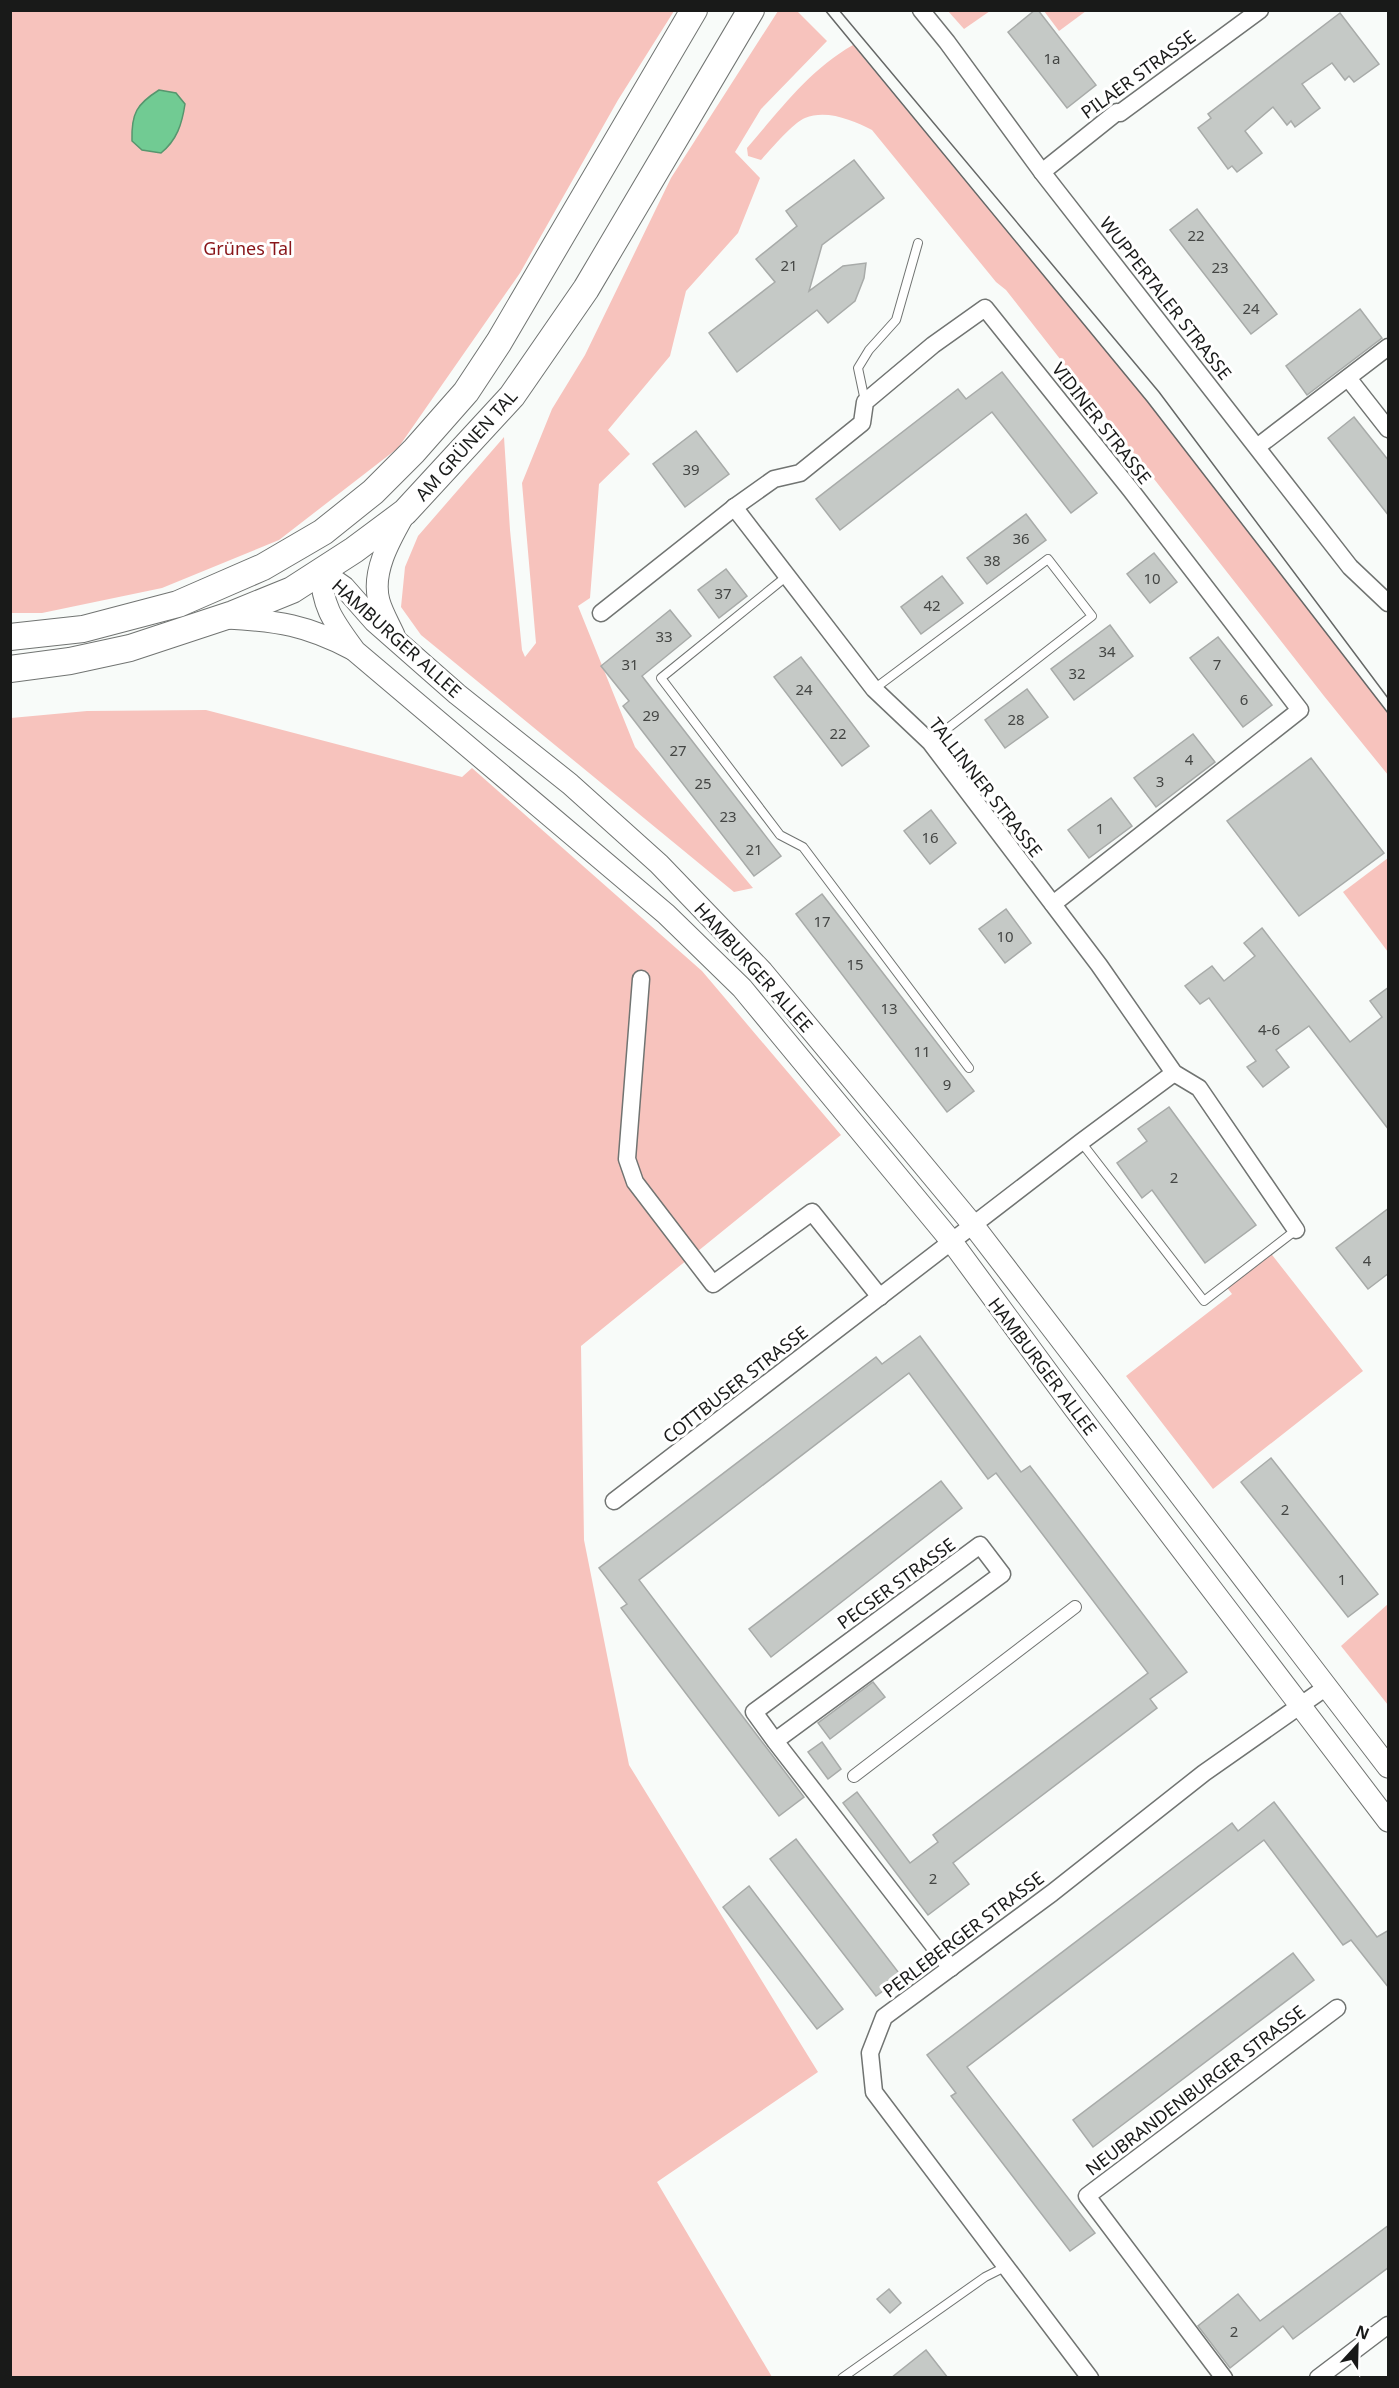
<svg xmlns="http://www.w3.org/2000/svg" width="1399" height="2388" viewBox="0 0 1399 2388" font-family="'Noto Sans',sans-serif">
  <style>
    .green { fill: #f7c3bd }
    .water { fill: #71cb93; stroke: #57966e; stroke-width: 1.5 }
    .building { fill: #c5c9c6; stroke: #a8aba9; stroke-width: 1.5 }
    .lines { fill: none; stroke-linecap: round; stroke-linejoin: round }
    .service-casing { stroke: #717472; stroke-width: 10 }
    .pedestrian-casing { stroke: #717472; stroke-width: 14 }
    .minor-casing { stroke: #717472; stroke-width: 19 }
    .tertiary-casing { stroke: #717472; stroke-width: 23 }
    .primary-casing { stroke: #717472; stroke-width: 28 }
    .service { stroke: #fff; stroke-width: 8 }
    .pedestrian { stroke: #fff; stroke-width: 12 }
    .minor { stroke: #fff; stroke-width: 16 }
    .tertiary { stroke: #fff; stroke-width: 21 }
    .primary { stroke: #fff; stroke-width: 26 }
    .tram { stroke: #656766; stroke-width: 1.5 }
    .labels { text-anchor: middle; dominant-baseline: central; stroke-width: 6; stroke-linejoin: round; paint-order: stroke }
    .number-label { font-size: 15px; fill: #444644 }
    .street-label { font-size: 18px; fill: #191a19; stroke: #fff }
    .park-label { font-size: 18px; fill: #89161a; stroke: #fff }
  </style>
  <rect width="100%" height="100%" fill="#f8fbf9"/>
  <g class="green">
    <path d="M10 11H674L618 100 520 273 398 448 279 540 162 588 42 613H11Z"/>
    <path d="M778 11H797L827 41 761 109 735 152 760 178 738 233 686 291 670 356 608 430 630 454 599 484 590 598 578 606 635 747 753 888 734 892 421 635 401 607 405 567 418 536 504 437 510 530 522 650 525 657 536 643 522 483 552 409 585 355 671 178Z"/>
    <path d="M948 11H990L964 29Z"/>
    <path d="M1044 11H1086L1059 31Z"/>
    <path d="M853 45 1147 401 1388 713V775L1324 696 1006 290 996 282 872 130C853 120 826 109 805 118 794 122 770 150 761 160L748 156 747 148C780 110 809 70 853 45Z"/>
    <path d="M206 710 462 777 472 768 702 971 841 1135 581 1346 584 1540 629 1765 818 2072 657 2182 772 2377 11 2378V718L87 711Z"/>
    <path d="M1388 858V952L1343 892Z"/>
    <path d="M1269 1251 1363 1371 1213 1489 1126 1376 1232 1294 1225 1285Z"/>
    <path d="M1388 1604V1705L1341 1646Z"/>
  </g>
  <path class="water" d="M159 90 176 93 185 104C182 124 177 140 161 153L142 150 132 141C131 113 137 104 159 90Z"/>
  <g class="building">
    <path d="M1035 10H1038L1096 85 1067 108 1008 32Z"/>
    <path d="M1340 13 1379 64 1354 82 1349 76 1345 80 1332 63 1302 84 1320 108 1295 127 1291 121 1287 125 1273 107 1245 131 1262 153 1237 172 1232 166 1228 169 1198 128 1211 118 1208 114Z"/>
    <path d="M854 160 884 198 822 245 809 291 843 266 866 263 864 278 855 301 828 323 817 310 737 372 709 333 775 282 756 259 797 226 786 211Z"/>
    <path d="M1197 209 1277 314 1251 334 1170 230Z"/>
    <path d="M1360 309 1382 338 1307 395 1286 366Z"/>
    <path d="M1002 372 1097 493 1071 513 992 412 840 530 816 499 958 389 966 399Z"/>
    <path d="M1354 417 1389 461V516L1328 438Z"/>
    <path d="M696 431 729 474 685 507 653 464Z"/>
    <path d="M1026 514 1046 540 987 584 967 558Z"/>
    <path d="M1154 553 1177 582 1150 603 1127 574Z"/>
    <path d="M726 569 747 596 719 618 698 590Z"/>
    <path d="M942 576 963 603 921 634 901 607Z"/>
    <path d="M670 610 691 636 642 676 781 856 754 876 623 706 629 701 601 666Z"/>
    <path d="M1110 625 1133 656 1074 700 1051 669Z"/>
    <path d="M1218 637 1272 705 1243 727 1190 658Z"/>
    <path d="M801 657 869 746 842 766 774 677Z"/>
    <path d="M1027 689 1048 717 1005 748 985 720Z"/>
    <path d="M1193 734 1215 762 1156 807 1134 778Z"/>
    <path d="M1311 758 1384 853 1299 916 1227 821Z"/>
    <path d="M1111 798 1132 826 1089 858 1068 830Z"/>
    <path d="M931 810 956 843 930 864 904 831Z"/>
    <path d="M822 894 974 1091 947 1112 796 914Z"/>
    <path d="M1006 909 1031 943 1005 963 979 929Z"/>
    <path d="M1262 928 1350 1042 1382 1017 1370 1001 1389 987V1130L1309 1026 1276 1050 1289 1067 1263 1087 1247 1067 1256 1061 1209 998 1200 1004 1185 986 1212 966 1224 981 1255 956 1244 943Z"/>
    <path d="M1169 1107 1256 1225 1205 1263 1152 1190 1142 1198 1117 1163 1147 1141 1138 1129Z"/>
    <path d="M1389 1208V1273L1368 1289 1336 1248Z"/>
    <path d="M920 1336 1021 1472 1030 1466 1187 1672 1150 1699 1157 1708 953 1863 969 1884 928 1915 843 1803 857 1792 910 1863 938 1842 933 1835 1148 1673 996 1473 988 1479 909 1373 639 1580 804 1797 779 1816 621 1608 627 1604 599 1568 876 1357 882 1364Z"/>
    <path d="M1271 1458 1378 1594 1348 1617 1241 1482Z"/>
    <path d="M941 1481 962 1508 771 1657 749 1629Z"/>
    <path d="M873 1682 885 1697 830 1739 818 1723Z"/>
    <path d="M822 1742 841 1769 828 1779 808 1752Z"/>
    <path d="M1274 1802 1377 1937 1389 1930V1988L1351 1940 1343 1945 1264 1840 967 2067 1095 2233 1070 2251 951 2096 956 2093 927 2055 1232 1823 1238 1831Z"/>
    <path d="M796 1839 902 1977 876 1996 770 1859Z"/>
    <path d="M749 1886 843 2009 817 2029 723 1907Z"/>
    <path d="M1293 1953 1314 1980 1093 2147 1073 2120Z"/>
    <path d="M1389 2225V2267L1293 2339 1283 2326 1230 2368 1198 2326 1238 2294 1260 2321Z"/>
    <path d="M889 2289 901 2303 890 2313 877 2299Z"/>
    <path d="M926 2350 948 2378H891Z"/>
  </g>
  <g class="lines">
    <defs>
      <g id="service">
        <path d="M865 401 858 368 869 350 896 320 918 243"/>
        <path d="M787 576 661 678 780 835 803 847 969 1068"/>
        <path d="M874 689 1048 559 1092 616 930 742"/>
        <path d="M1081 1142 1204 1301 1296 1230"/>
        <path d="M842 2378 985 2277 1007 2266"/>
      </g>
      <path id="pedestrian" d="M854 1776 1075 1607"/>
      <g id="minor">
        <path d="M921 10 947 42 1042 172 1350 567 1388 603"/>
        <path d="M1042 172 1117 112 1120 113 1260 10"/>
        <path d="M1348 378 1388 429"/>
        <path d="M1257 447 1388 347"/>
        <path d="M734 507 874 689 930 742 1099 965 1174 1073 1199 1088 1296 1230"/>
        <path d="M601 613 736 506 774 479 800 473 862 423 865 402 933 345 985 308 1130 489 1300 710 1053 904"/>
        <path d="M641 979 627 1159 635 1182 713 1284 812 1212 880 1297"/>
        <path d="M614 1501 1081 1142 1174 1073"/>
        <path d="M775 1741 1002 1574 980 1545 754 1712 775 1741 951 1968"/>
        <path d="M1090 2378 874 2092 870 2053 884 2017 1052 1893 1204 1773 1328 1686"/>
        <path d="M1224 2378 1087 2196 1337 2008"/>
        <path d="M1318 2378 1388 2325"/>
      </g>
      <g id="tertiary">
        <path d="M321 571C322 608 334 622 355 651L666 914 742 988 952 1242 1074 1408 1388 1821"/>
        <path d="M321 571 344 587 374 621 457 694 570 784 659 864 762 971 973 1225 1388 1767"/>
        <path d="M227 618C279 621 306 625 352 649"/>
        <path d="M394 635C389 624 382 612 379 601 371 571 391 538 405 513"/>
      </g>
      <g id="primary">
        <path d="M10 637 83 629 178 604 263 567 323 532 373 492 414 451 466 392 499 342 694 10"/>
        <path d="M10 669 70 661 130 648 233 614 292 590 354 550 405 512 512 396 586 289 751 10"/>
      </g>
    </defs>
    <use href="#service" class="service-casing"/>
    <use href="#pedestrian" class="pedestrian-casing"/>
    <use href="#minor" class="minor-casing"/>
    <use href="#tertiary" class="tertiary-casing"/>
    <use href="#primary" class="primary-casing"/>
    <use href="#service" class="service"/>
    <use href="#pedestrian" class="pedestrian"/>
    <use href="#minor" class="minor"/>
    <use href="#tertiary" class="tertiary"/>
    <use href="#primary" class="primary"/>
    <g class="tram">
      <path d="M825 10 1147 401 1388 713"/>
      <path d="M839 10 1159 392 1388 698"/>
    </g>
  </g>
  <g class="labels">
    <g class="number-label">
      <text x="1052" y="58">1a</text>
      <text x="1196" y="235">22</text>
      <text x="789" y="265">21</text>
      <text x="1220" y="267">23</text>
      <text x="1251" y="308">24</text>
      <text x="691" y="469">39</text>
      <text x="1021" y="538">36</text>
      <text x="992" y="560">38</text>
      <text x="1152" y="578">10</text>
      <text x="723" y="593">37</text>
      <text x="932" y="605">42</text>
      <text x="664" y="636">33</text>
      <text x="1107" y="651">34</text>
      <text x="630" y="664">31</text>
      <text x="1217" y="664">7</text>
      <text x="1077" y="673">32</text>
      <text x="804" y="689">24</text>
      <text x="1244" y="699">6</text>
      <text x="651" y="715">29</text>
      <text x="1016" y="719">28</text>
      <text x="838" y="733">22</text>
      <text x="678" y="750">27</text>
      <text x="1189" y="759">4</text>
      <text x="1160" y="781">3</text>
      <text x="703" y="783">25</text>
      <text x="728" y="816">23</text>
      <text x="1100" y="828">1</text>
      <text x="930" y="837">16</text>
      <text x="754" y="849">21</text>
      <text x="822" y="921">17</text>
      <text x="1005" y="936">10</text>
      <text x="855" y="964">15</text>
      <text x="889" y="1008">13</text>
      <text x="1269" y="1029">4-6</text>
      <text x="922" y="1051">11</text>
      <text x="947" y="1084">9</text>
      <text x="1174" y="1177">2</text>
      <text x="1367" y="1260">4</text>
      <text x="1285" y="1509">2</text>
      <text x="1342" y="1579">1</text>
      <text x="933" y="1878">2</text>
      <text x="1234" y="2331">2</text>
    </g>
    <g class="street-label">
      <text transform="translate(1138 74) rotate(-36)">PILAER STRASSE</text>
      <text transform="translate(1166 298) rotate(52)">WUPPERTALER STRASSE</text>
      <text transform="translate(1102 423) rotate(52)">VIDINER STRASSE</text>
      <text transform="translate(466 445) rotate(-48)">AM GRÜNEN TAL</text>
      <text transform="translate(397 638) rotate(42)">HAMBURGER ALLEE</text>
      <text transform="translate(986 787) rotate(52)">TALLINNER STRASSE</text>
      <text transform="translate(754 967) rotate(48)">HAMBURGER ALLEE</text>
      <text transform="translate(1043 1366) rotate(53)">HAMBURGER ALLEE</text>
      <text transform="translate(735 1384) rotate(-38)">COTTBUSER STRASSE</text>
      <text transform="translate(896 1583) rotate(-36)">PECSER STRASSE</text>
      <text transform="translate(963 1934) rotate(-37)">PERLEBERGER STRASSE</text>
      <text transform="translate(1195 2090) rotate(-37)">NEUBRANDENBURGER STRASSE</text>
    </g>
    <g class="park-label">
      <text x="248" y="248">Grünes Tal</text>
    </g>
  </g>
  <rect width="1399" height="2388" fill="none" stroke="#191a19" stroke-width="24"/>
  <g transform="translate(1357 2346) rotate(22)" stroke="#ffffff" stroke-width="4.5" paint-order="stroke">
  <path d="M0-4.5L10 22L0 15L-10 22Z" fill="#191a19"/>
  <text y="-9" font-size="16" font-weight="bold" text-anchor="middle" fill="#191a19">N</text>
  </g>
</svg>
